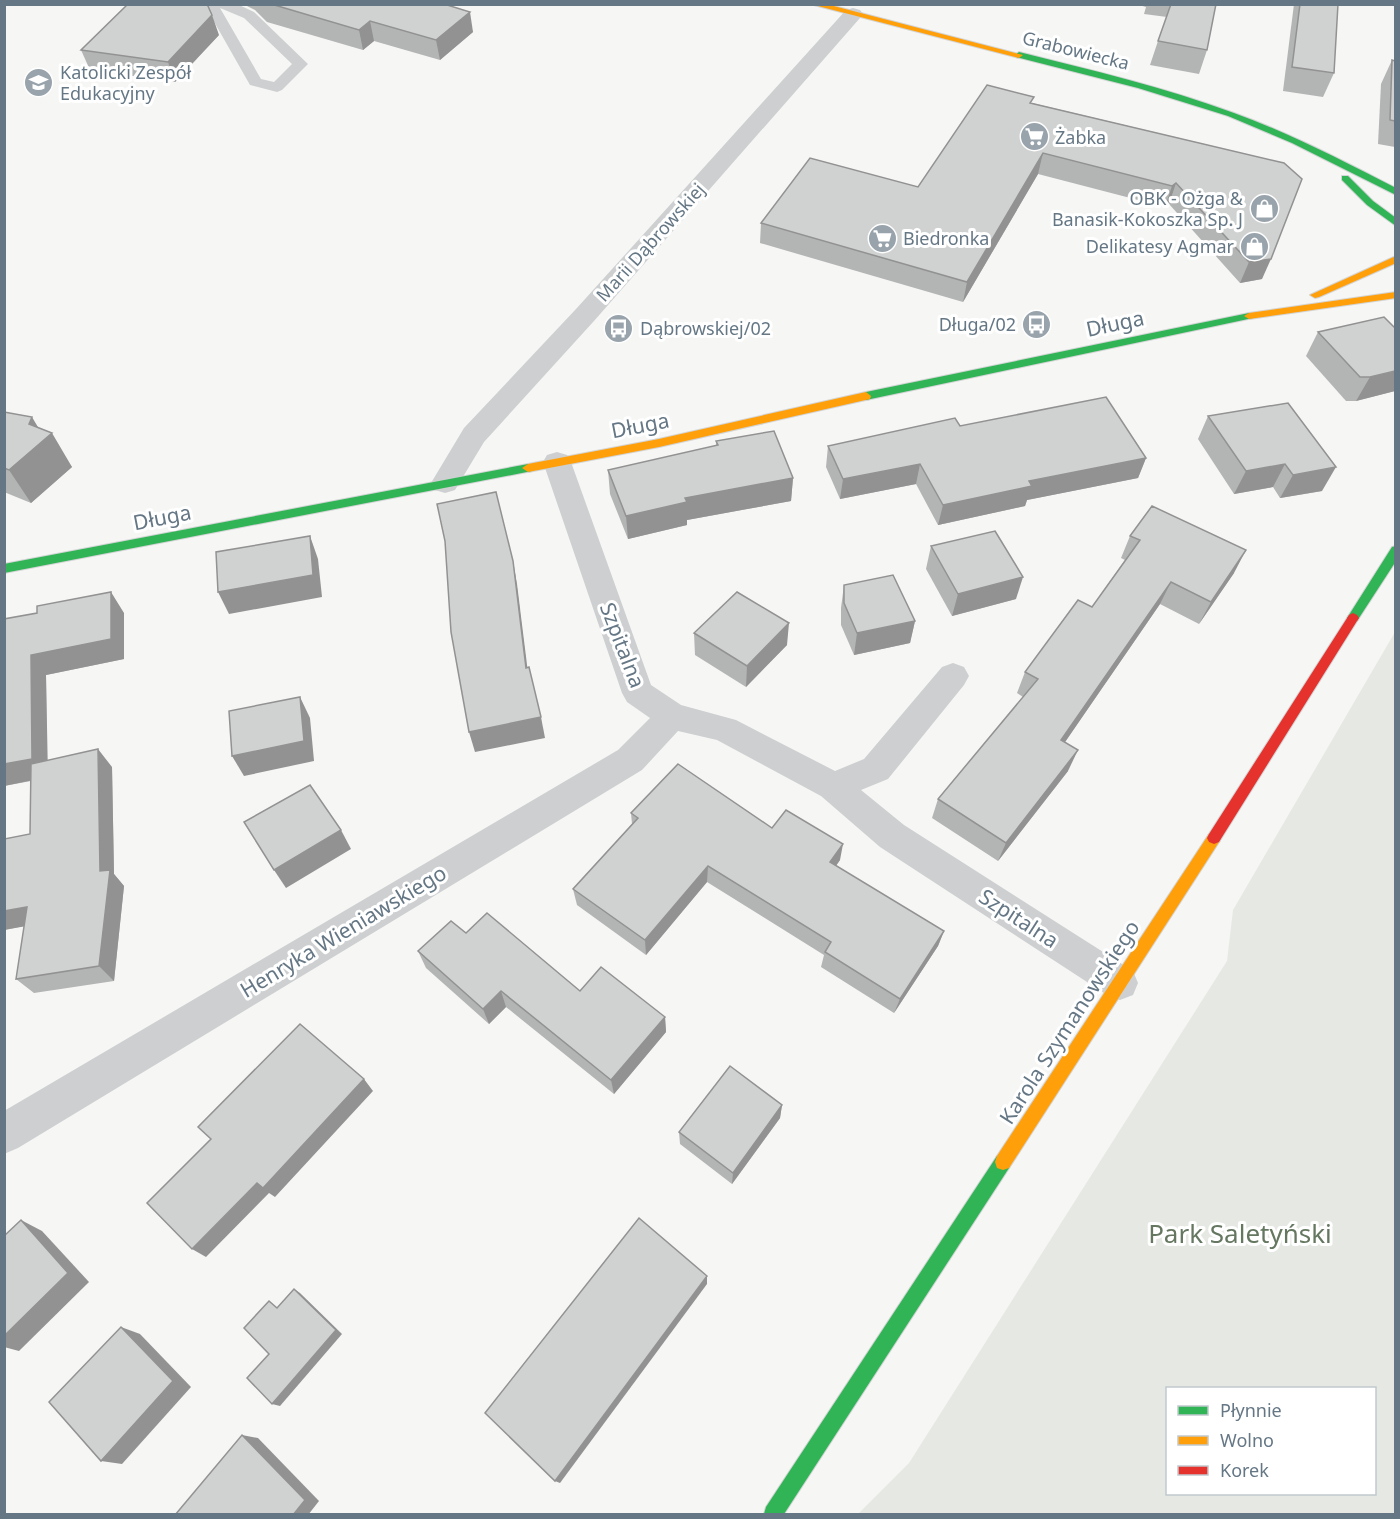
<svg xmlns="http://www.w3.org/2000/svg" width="1400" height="1519" viewBox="0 0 1400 1519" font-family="'Noto Sans',sans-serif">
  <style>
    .green { fill: #e6e9e3; fill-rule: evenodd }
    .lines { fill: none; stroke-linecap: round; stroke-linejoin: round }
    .fast-casing { stroke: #d3d4d5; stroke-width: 2 }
    .slow-casing { stroke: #d3d4d5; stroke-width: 2 }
    .jam-casing { stroke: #d3d4d5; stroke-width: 2 }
    .lane { fill: #cdcfd0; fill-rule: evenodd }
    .street { fill: #cdcfd0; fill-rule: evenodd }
    .fast { fill: #30b455; fill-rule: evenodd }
    .slow { fill: #ff9f0a; fill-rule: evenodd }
    .jam { fill: #e5322d; fill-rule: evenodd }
    .wall { fill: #b3b4b4 }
    .shaded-wall { fill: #929292 }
    .building { fill: #d0d1d1; stroke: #929292; stroke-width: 1.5 }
    .labels { text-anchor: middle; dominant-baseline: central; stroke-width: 6; stroke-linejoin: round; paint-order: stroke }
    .far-street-label { font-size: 18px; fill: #657785; stroke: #fff }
    .far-poi-label { font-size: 18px; fill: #657785; stroke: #fff; text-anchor: start }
    .street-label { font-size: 21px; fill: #657785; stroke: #fff }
    .near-park-label { font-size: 26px; fill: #657760; stroke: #fff }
  </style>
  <rect width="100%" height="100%" fill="#f6f6f5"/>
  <path class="green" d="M1395 632V1514H858L909 1463 1227 961 1233 910ZM1168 1388H1374V1494H1168Z"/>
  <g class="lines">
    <defs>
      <g id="fast">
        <path d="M1019 52C1091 70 1164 87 1234 113 1290 133 1343 161 1396 188V195L1292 143 1228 116 1138 88 1016 57 1015 55Z"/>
        <path d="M1342 176H1348L1373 201 1396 218V226L1367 205 1342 180Z"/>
        <path d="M1249 313 1253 314V318L866 400 861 396 866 392Z"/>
        <path d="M528 464 532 465V471L4 573V564Z"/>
        <path d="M1396 546V561L1357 621H1349L1347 618 1349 615 1392 547Z"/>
        <path d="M1003 1154 1009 1156 1011 1162 1009 1168 784 1514H764L766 1507 997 1156Z"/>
      </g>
      <g id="slow">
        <path d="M810 4H826L1023 55 1019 58Z"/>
        <path d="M1396 256V263L1319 297 1315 298 1310 295Z"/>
        <path d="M1396 292V298L1249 319 1244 316 1249 313Z"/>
        <path d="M866 392 871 396 870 399 659 447 528 472 522 468 528 464 659 439Z"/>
        <path d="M1214 832 1219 834 1221 838 1219 842 1009 1168 1003 1170 997 1168 995 1162 997 1156 1209 834Z"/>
      </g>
      <path id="jam" d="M1353 613 1357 615 1359 618 1357 621 1219 842 1214 844 1209 842 1207 838 1209 834 1349 615Z"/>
    </defs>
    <use href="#fast" class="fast-casing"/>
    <use href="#slow" class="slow-casing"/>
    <use href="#jam" class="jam-casing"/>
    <path class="lane" d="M204 4H237L254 12 308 64 282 90 277 92 250 85ZM220 8 244 18 292 64 274 82 261 79Z"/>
    <g class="street">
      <path d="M853 8 860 10 863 14 860 18 594 321 484 442 455 490 445 493 435 490 431 483 464 428 576 309 846 10Z"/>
      <path d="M557 452 567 455 571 462 651 685 681 705 736 720 835 771 864 759 942 667 953 663 964 667 969 676 964 685 888 779 861 790 904 825 1133 971 1138 983 1133 995 1120 1000 1107 995 880 847 821 796 717 740 678 731 642 770 18 1148 4 1154V1111L618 750 650 718 627 702 622 693 543 462 547 455Z"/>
    </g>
    <use href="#fast" class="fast"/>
    <use href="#slow" class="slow"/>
    <use href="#jam" class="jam"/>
  </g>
  <g class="wall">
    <path d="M243 4H444L473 32 440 60 374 41 363 50 267 22 255 10Z"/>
    <path d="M1139 4H1216L1207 50 1199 74 1150 65 1158 41 1167 17 1144 14 1146 7 1139 5Z"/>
    <path d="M1294 4H1338L1334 73 1323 97 1283 91Z"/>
    <path d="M219 35 175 82 90 70 81 50Z"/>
    <path d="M1392 60 1395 61V147L1378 144 1381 84Z"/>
    <path d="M1032 103 1284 163 1262 279 1240 283 1169 204 1165 207 1038 174 963 302 760 243 761 223 918 187Z"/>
    <path d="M1318 332 1395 391 1356 401H1346L1306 356Z"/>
    <path d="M1288 403 1322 491 1280 498 1273 487 1234 494 1198 439 1208 416Z"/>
    <path d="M4 412 38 427 72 467 31 503 4 492Z"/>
    <path d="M960 426 1146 458 1138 478 1027 500 1025 506 938 525 916 484 840 499 826 467 828 446Z"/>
    <path d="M716 441 793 478 791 501 687 520V525L628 539 610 494 608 470 716 446Z"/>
    <path d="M1130 536 1234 573 1199 624 1160 604 1065 742 1068 771 998 861 932 818 938 799 1023 697 1017 693 1025 672 1092 607 1125 560 1121 558Z"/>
    <path d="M931 546 1016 599 952 616 926 569Z"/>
    <path d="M844 585 915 621 910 643 854 655 841 625V608Z"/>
    <path d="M124 613V659L46 675 47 760 112 767 114 874 124 886 114 981 34 993 16 979 24 926 4 930V839L30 834 31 781 4 786V619Z"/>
    <path d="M694 633 787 645 746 687 695 655Z"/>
    <path d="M631 813 772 828 840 860 836 866 944 931 938 946 894 1013 821 967 824 955 707 882 646 955 577 905 573 889 632 824Z"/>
    <path d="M466 933 580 991 665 1017 666 1032 614 1094 506 1007 489 1024 426 968 418 951Z"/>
    <path d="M782 1105 780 1118 732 1184 680 1144 679 1132Z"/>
  </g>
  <g class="shaded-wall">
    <path d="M470 12 473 32 440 60 436 40Z"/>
    <path d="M212 15 219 35 175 82 168 62Z"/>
    <path d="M370 21 374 41 363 50 359 30Z"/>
    <path d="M1043 153 1038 174 963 302 967 282Z"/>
    <path d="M1176 183 1169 204 1165 207 1172 186Z"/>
    <path d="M1271 259 1262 279 1240 283 1249 262Z"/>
    <path d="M1395 371V391L1356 401 1370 377Z"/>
    <path d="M32 417 45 439 52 433 72 467 31 503 9 470Z"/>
    <path d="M1146 458 1138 478 1027 500 1025 506 938 525 943 505 1029 481Z"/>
    <path d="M920 464 916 484 840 499 843 479Z"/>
    <path d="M1285 464 1273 487 1234 494 1246 471Z"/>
    <path d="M1336 467 1322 491 1280 498 1293 475Z"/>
    <path d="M793 478 791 501 687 520V525L628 539 626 516 685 498Z"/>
    <path d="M310 536 318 559 322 597 229 614 218 592Z"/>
    <path d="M1246 550 1234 573 1199 624 1211 602Z"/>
    <path d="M513 561 517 584 530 689 526 668Z"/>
    <path d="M1023 577 1016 599 952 616 958 594Z"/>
    <path d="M1171 582 1160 604 1052 761 1061 740Z"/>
    <path d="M111 592 124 613V659L46 675 48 777 4 786V764L31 655Z"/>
    <path d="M915 621 910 643 854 655 857 633Z"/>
    <path d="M789 623 787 645 746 687 747 666Z"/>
    <path d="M300 697 310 718 314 761 244 776 232 756Z"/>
    <path d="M541 717 545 738 475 752 469 732Z"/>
    <path d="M98 749 112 767 114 874 124 886 114 981 99 966 100 871Z"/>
    <path d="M1078 750 1068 771 998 861 1006 843Z"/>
    <path d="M341 830 351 849 286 888 274 870Z"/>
    <path d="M843 844 840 860 827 878 830 862Z"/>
    <path d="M708 866 707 882 646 955 645 940Z"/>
    <path d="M27 907 43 923 4 930V911Z"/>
    <path d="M944 931 938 946 894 1013 900 999Z"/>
    <path d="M501 991 506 1007 489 1024 483 1009Z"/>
    <path d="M665 1017 666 1032 614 1094 611 1080Z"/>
    <path d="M364 1079 373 1091 275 1197 269 1193 206 1257 192 1249 257 1183Z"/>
    <path d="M782 1105 780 1118 732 1184 733 1173Z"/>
    <path d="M21 1220 42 1231 89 1282 19 1351 4 1347V1336Z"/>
    <path d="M707 1276V1284L560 1483 555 1481Z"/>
    <path d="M294 1289 300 1293 342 1334 280 1406 272 1404Z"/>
    <path d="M121 1327 140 1334 191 1387 122 1464 101 1461Z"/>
    <path d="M242 1435 258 1438 319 1501 308 1515H293Z"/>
  </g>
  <g class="building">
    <path d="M128 4H207L212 15 168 62 81 50Z"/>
    <path d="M271 4H444L470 12 436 40 370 21 359 30Z"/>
    <path d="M1171 4H1216L1207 50 1158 41Z"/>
    <path d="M1300 4H1338L1334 73 1292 67Z"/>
    <path d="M1392 60 1395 61V121L1390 120Z"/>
    <path d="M987 85 1034 97 1030 103 1284 163 1302 179 1271 259 1249 262 1176 183 1172 186 1043 153 967 282 761 223 810 158 918 187Z"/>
    <path d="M1384 317 1395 328V371L1370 377H1360L1318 332Z"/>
    <path d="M1106 397 1146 458 1029 481 1032 486 943 505 920 464 843 479 828 446 955 418 960 426Z"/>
    <path d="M1288 403 1336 467 1293 475 1285 464 1246 471 1208 416Z"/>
    <path d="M4 412 32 417 29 424 52 433 9 470 4 468Z"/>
    <path d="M774 431 793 478 685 498 687 502 626 516 608 470 718 445 716 441Z"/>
    <path d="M496 492 513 561 526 668 529 667 541 717 469 732 451 632 445 541 437 504Z"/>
    <path d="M1152 506 1246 550 1211 602 1171 582 1061 740 1078 750 1006 843 938 799 1038 679 1025 672 1078 600 1092 607 1140 540 1130 536Z"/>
    <path d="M995 531 1023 577 958 594 931 546Z"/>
    <path d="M310 536 313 575 218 592 216 552Z"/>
    <path d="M893 575 915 621 857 633 844 603V585Z"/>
    <path d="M111 592V639L31 655 32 759 4 764V619L37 613V606Z"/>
    <path d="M737 592 789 623 747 666 694 633Z"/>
    <path d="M300 697 304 741 232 756 229 711Z"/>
    <path d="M98 749 100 871 110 870 99 966 16 979 27 907 4 911V839L30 834 31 764Z"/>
    <path d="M678 764 772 828 786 810 843 844 830 862 944 931 900 999 825 952 831 942 708 866 645 940 573 889 638 818 631 813Z"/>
    <path d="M310 785 341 830 274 870 244 822Z"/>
    <path d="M487 913 580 991 601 967 665 1017 611 1080 501 991 483 1009 418 951 451 921 466 933Z"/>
    <path d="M300 1024 364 1079 263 1188 257 1183 192 1249 147 1203 211 1139 198 1127Z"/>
    <path d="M730 1066 782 1105 733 1173 679 1132Z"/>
    <path d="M639 1218 707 1276 555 1481 485 1413Z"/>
    <path d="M21 1220 68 1273 4 1336V1236Z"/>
    <path d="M294 1289 336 1330 272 1404 247 1378 269 1354 244 1328 269 1301 277 1308Z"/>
    <path d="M121 1327 173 1381 101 1461 49 1402Z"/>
    <path d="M242 1435 305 1500 293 1515H175Z"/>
  </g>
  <defs>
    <symbol id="school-disc" viewBox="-11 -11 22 22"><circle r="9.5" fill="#98a3ac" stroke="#fff"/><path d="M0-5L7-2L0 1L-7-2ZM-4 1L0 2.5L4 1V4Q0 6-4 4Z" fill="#fff"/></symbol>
    <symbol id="supermarket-disc" viewBox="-11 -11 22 22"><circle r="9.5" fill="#98a3ac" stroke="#fff"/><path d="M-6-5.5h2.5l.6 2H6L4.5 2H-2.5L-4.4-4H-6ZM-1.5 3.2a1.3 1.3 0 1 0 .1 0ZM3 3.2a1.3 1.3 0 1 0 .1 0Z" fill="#fff"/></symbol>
    <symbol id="shop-disc" viewBox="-11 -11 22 22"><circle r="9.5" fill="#98a3ac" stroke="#fff"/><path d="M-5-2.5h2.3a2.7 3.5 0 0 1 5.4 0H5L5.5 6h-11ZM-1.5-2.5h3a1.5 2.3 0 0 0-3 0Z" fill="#fff"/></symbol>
    <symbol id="bus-disc" viewBox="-11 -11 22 22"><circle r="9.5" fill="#98a3ac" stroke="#fff"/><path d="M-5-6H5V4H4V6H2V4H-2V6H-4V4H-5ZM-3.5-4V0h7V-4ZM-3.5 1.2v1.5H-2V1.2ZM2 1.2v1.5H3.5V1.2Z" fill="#fff"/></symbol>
  </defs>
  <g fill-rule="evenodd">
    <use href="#school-disc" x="22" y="66" width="33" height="33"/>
    <use href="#supermarket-disc" x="1018" y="120" width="33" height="33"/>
    <use href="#shop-disc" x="1248" y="192" width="33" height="33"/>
    <use href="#supermarket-disc" x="866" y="222" width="33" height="33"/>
    <use href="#shop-disc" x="1238" y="230" width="33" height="33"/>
    <use href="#bus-disc" x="1020" y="308" width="33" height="33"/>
    <use href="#bus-disc" x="602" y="312" width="33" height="33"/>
  </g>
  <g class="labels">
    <g class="far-street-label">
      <text transform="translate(1076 50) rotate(14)">Grabowiecka</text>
      <text transform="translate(650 242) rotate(-48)">Marii Dąbrowskiej</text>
    </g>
    <g class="far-poi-label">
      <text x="60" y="72">Katolicki Zespół<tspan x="60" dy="21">Edukacyjny</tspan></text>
      <text x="1055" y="137">Żabka</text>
      <text x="1243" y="198" text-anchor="end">OBK - Ożga &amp;<tspan x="1243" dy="21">Banasik-Kokoszka Sp. J</tspan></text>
      <text x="903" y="238">Biedronka</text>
      <text x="1234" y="246" text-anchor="end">Delikatesy Agmar</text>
      <text x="1016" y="324" text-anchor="end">Długa/02</text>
      <text x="640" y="328">Dąbrowskiej/02</text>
    </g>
    <g class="street-label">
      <text transform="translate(1115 323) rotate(-12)">Długa</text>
      <text transform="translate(640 425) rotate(-11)">Długa</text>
      <text transform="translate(162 517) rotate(-11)">Długa</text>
      <text transform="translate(623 645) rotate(69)">Szpitalna</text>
      <text transform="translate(1019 918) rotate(33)">Szpitalna</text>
      <text transform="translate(343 931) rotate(-31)">Henryka Wieniawskiego</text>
      <text transform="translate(1069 1022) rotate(-57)">Karola Szymanowskiego</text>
    </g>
    <g class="near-park-label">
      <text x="1240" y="1233">Park Saletyński</text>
    </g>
  </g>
  <rect width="1400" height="1519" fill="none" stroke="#657785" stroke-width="12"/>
  <rect x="1166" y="1387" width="210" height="108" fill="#ffffff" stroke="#c1c9ce" stroke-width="1.5"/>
  <rect x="1178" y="1406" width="30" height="9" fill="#30b455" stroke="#c1c9ce" stroke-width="1.5"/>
  <text x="1220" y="1417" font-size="18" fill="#657785">Płynnie</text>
  <rect x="1178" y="1436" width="30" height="9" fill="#ff9f0a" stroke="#c1c9ce" stroke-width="1.5"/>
  <text x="1220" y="1447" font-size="18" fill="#657785">Wolno</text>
  <rect x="1178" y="1466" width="30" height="9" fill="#e5322d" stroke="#c1c9ce" stroke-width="1.5"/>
  <text x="1220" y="1477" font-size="18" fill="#657785">Korek</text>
</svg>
